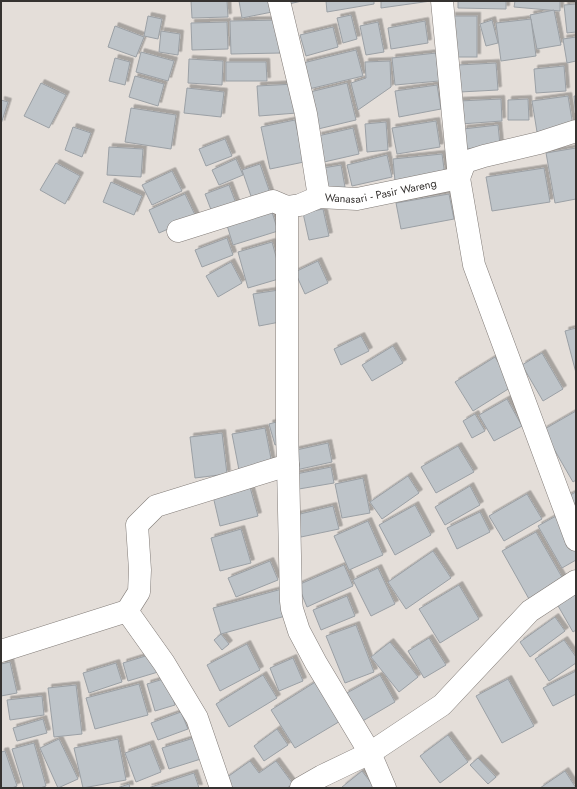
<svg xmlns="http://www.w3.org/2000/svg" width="577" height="789" viewBox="0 0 577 789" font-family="Jost,sans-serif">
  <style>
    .building { fill: #bec4c9; stroke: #9ba0a5; filter: url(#shadow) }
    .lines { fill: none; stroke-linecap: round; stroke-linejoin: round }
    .minor-casing { stroke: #827c78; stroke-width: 23 }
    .minor { stroke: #fff; stroke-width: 22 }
    .labels { text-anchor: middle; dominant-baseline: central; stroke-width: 4; stroke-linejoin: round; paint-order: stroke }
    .street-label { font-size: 11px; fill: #353230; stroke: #e4ded9 }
  </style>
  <defs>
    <filter id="shadow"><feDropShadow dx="3.5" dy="-3.5" stdDeviation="0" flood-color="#0004"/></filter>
  </defs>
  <rect width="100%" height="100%" fill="#e4ded9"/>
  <g class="building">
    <path d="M191 1H227L228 17 192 18Z"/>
    <path d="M239 1H270L272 12 242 18Z"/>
    <path d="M283 1H302L284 5Z"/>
    <path d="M326 1H374V4L327 12Z"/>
    <path d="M381 1H431L381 8Z"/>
    <path d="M458 1H506V9L458 8Z"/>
    <path d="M515 1H560V11L514 7Z"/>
    <path d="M576 4V32L567 33 564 5Z"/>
    <path d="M554 10 561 45 537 49 530 15Z"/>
    <path d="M351 15 357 39 343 43 337 18Z"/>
    <path d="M148 16 162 19 158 39 144 36Z"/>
    <rect x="452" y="16" width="25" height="41"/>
    <path d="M531 19 536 56 501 61 496 23Z"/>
    <path d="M280 20 281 53 231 54 230 21Z"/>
    <path d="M492 20 498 43 486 46 480 24Z"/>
    <path d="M425 21 428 43 391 49 388 28Z"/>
    <path d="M227 22 228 49 192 50 191 23Z"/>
    <path d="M378 22 384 52 366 55 360 26Z"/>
    <path d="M115 26 144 37 136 57 108 47Z"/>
    <path d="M333 27 338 47 306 56 300 35Z"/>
    <path d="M161 31 180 34 178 55 159 52Z"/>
    <path d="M576 37V61L567 63 563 39Z"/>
    <path d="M356 50 363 76 309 89 303 63Z"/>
    <path d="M141 52 174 61 168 81 136 72Z"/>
    <path d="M436 53 439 81 395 85 392 58Z"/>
    <path d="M115 58 130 62 125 85 109 81Z"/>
    <path d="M189 59 223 61 222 85 188 83Z"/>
    <path d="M390 61 391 87 358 110 351 83 366 78 365 62Z"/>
    <path d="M226 62H266L267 81H226Z"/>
    <path d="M496 63 498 90 460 92 458 65Z"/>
    <path d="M564 66 566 91 536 93 534 69Z"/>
    <path d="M135 76 164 84 158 106 129 97Z"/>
    <path d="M41 83 66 95 49 128 24 116Z"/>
    <path d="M347 83 356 120 318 129 310 92Z"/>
    <path d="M295 84 297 113 259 116 257 86Z"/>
    <path d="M437 85 441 109 399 117 395 91Z"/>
    <path d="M187 88 224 92 221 117 184 113Z"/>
    <path d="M568 96 573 126 537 132 532 101Z"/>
    <path d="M574 96H576V119Z"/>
    <path d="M501 99 502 121 461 124 459 101Z"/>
    <path d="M528 99 529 120H508V100Z"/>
    <path d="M1 100 8 102 1 124Z"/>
    <path d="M131 108 176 115 171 149 125 142Z"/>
    <path d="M295 120 304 162 270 169 261 127Z"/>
    <path d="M436 121 440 147 397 154 392 128Z"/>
    <path d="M386 122 388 150 367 152 365 124Z"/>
    <path d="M498 125 500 145 466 149 463 129Z"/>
    <path d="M73 127 91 133 82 157 65 150Z"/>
    <path d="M353 128 359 154 324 162 318 136Z"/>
    <path d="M225 139 232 156 206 166 199 149Z"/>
    <path d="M109 147 143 149 141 177 107 175Z"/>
    <path d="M576 148V199L555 203 546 153Z"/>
    <path d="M442 154 445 176 395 181 393 159Z"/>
    <path d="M387 155 392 177 352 186 347 165Z"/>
    <path d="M236 159 243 175 219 185 212 170Z"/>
    <path d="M56 163 80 176 65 204 40 190Z"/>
    <path d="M260 164 270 193 252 199 242 170Z"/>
    <path d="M341 165 345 187 322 192 317 169Z"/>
    <path d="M544 168 550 202 492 211 486 177Z"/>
    <path d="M172 171 182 191 152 205 142 185Z"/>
    <path d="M111 182 142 196 134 215 103 202Z"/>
    <path d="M229 185 237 206 213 215 205 194Z"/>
    <path d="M185 194 196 217 159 233 149 210Z"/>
    <path d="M449 194 454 219 401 229 396 203Z"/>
    <path d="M271 209 278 231 233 245 226 222Z"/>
    <path d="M323 209 329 236 309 240 303 213Z"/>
    <path d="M227 238 233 255 202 267 195 250Z"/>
    <path d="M272 242 282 278 248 288 238 252Z"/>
    <path d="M318 261 328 283 305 294 295 272Z"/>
    <path d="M231 262 242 283 218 297 206 276Z"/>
    <path d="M279 290 285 321 259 326 253 294Z"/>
    <path d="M576 328V373L565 331Z"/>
    <path d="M361 336 369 351 341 365 334 349Z"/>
    <path d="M393 346 403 363 372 381 362 365Z"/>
    <path d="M542 353 563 389 543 401 522 365Z"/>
    <path d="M495 357 513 386 473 411 455 382Z"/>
    <path d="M507 399 522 426 494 441 479 415Z"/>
    <path d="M576 411V480L573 482 543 430Z"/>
    <path d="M475 414 485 431 472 438 463 421Z"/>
    <path d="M280 421 286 441 275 445 269 424Z"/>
    <path d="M265 428 272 464 239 470 232 434Z"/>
    <path d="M222 433 227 474 195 478 190 437Z"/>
    <path d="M328 443 332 462 296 470 292 451Z"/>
    <path d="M458 446 474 472 436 493 421 467Z"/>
    <path d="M331 467 334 483 299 489 296 474Z"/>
    <path d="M408 476 419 493 382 519 370 502Z"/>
    <path d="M363 478 370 513 342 518 335 484Z"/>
    <path d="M470 486 480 505 445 525 435 507Z"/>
    <path d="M250 487 258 516 220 526 213 496Z"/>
    <path d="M576 492V521L566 497Z"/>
    <path d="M527 494 542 519 504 541 489 516Z"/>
    <path d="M415 505 431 535 395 555 379 525Z"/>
    <path d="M333 506 339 529 301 537 296 515Z"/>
    <path d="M565 511 576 531V560L562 568 538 526Z"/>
    <path d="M480 512 490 532 457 549 447 528Z"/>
    <path d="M368 521 383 555 349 570 334 536Z"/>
    <path d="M241 529 251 563 220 571 211 538Z"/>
    <path d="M536 532 563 579 529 599 502 551Z"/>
    <path d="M433 551 451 578 406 609 388 582Z"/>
    <path d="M270 561 278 580 236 597 228 578Z"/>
    <path d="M344 565 353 586 307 607 298 585Z"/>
    <path d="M378 568 395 604 371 616 353 580Z"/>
    <path d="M459 585 479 619 440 643 419 609Z"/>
    <path d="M282 589 289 615 221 634 213 608Z"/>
    <path d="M576 593V630L573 632 557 604Z"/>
    <path d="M347 596 355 616 321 630 313 610Z"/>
    <path d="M555 617 565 631 530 657 520 642Z"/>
    <path d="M356 625 374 672 345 683 326 636Z"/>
    <path d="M221 634 229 644 222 650 214 640Z"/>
    <path d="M429 638 446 665 424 678 408 651Z"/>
    <path d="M564 640 576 657V663L549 681 535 659Z"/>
    <path d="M390 642 418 677 399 692 371 657Z"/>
    <path d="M247 644 260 670 220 691 207 665Z"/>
    <path d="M152 654 158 672 128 681 123 663Z"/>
    <path d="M293 658 303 681 279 691 270 668Z"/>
    <path d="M10 662 17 693 1 696V664Z"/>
    <path d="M116 663 122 682 89 693 83 673Z"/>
    <path d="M576 671V694L553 706 543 688Z"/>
    <path d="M263 675 277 698 229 727 216 704Z"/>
    <path d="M380 675 395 702 361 722 345 694Z"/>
    <path d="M167 678 175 705 155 711 147 684Z"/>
    <path d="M508 679 534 726 502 743 476 696Z"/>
    <path d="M317 681 342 720 295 748 271 710Z"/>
    <path d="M139 684 148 715 95 729 86 698Z"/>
    <path d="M76 685 82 734 54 737 48 688Z"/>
    <path d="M42 696 44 715 10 720 7 700Z"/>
    <path d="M181 712 188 729 158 740 151 723Z"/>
    <path d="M43 719 47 733 17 741 13 728Z"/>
    <path d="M277 729 288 745 264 761 254 746Z"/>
    <path d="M448 735 468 762 440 783 420 756Z"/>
    <path d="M197 737 204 758 169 769 162 748Z"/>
    <path d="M59 739 78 779 58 788 40 748Z"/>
    <path d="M118 739 126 780 83 788 74 748Z"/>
    <path d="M34 743 46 786 40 788H24L12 749Z"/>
    <path d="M150 744 161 772 136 782 125 753Z"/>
    <path d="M5 751 17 786 12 788H1V752Z"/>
    <path d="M478 758 496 777 488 784 470 765Z"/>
    <path d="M250 761 259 773 276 761 293 784 287 788H233L226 778Z"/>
    <path d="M362 771 375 788H343L342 787Z"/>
    <path d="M565 771 576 788H540Z"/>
    <path d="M194 773 199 788H148Z"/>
    <path d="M129 784 130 788H117Z"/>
  </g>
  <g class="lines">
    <defs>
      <g id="minor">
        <path d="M279 1 306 114 319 197"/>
        <path d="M442 1 459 178 474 265 576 540"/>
        <path id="s1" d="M178 231 273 201 287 207 300 205 319 197 357 199 459 178 465 162 484 156 539 143 576 131"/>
        <path d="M288 465 291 601 292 609 299 631 316 663 370 753 385 788"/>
        <path d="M127 611 164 663 197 718 221 788"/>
        <path d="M1 651 127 611 139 592 140 570 137 525 156 506 288 465 287 434V207"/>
        <path d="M301 788 322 776 370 753 442 705 530 611 576 581"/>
      </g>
    </defs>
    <use href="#minor" class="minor-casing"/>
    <use href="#minor" class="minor"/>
  </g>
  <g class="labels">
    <g class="street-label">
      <text stroke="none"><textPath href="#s1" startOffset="211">Wanasari - Pasir Wareng</textPath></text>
    </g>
  </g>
  <rect width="577" height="789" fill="none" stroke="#353230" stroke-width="4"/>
</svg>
